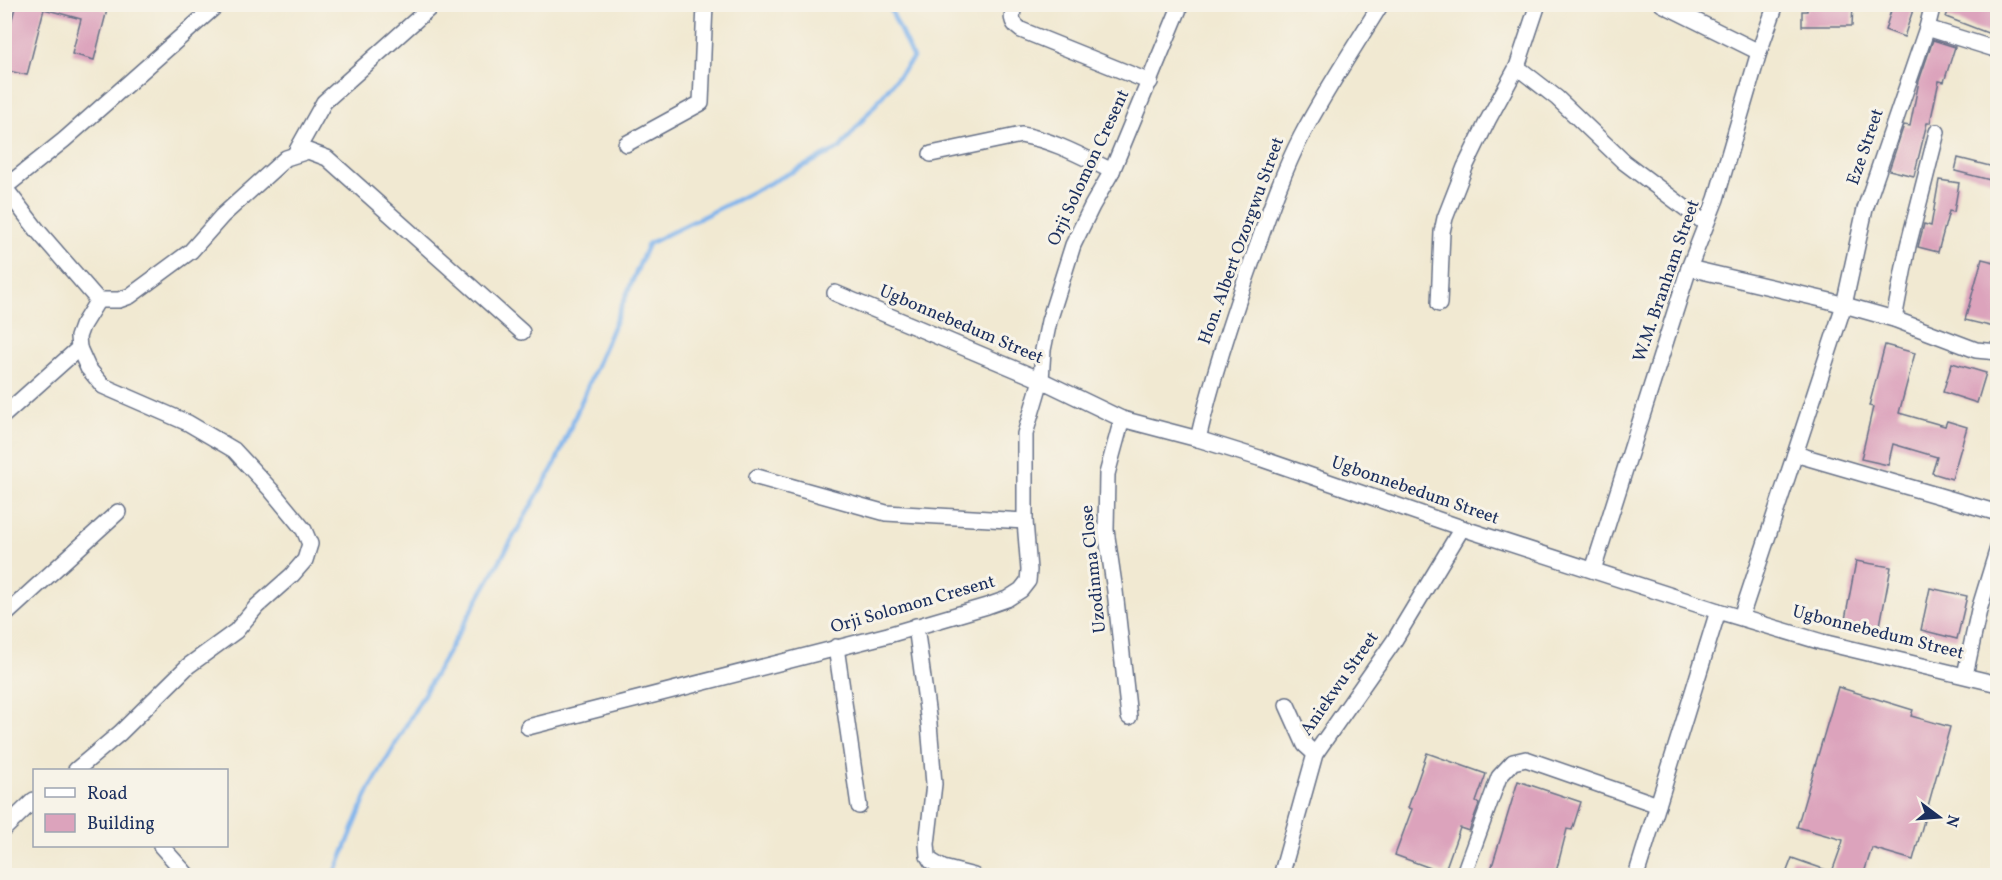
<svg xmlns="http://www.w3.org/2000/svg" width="2002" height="880" viewBox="0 0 2002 880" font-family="Vollkorn,serif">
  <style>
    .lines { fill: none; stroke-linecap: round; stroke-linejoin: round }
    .stream { stroke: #7eb3ec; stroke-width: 4.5 }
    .building { fill: #dca3bc }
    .minor-casing { stroke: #667087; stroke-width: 18 }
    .minor { stroke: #fff; stroke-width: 15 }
    .labels { text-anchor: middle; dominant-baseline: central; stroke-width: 6; stroke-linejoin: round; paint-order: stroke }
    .street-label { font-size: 18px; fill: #1b2f5e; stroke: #f7f3e8 }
  </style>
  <rect width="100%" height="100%" fill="#f7f3e8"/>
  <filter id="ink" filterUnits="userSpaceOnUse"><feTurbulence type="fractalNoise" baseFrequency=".0167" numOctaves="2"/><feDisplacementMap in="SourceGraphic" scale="12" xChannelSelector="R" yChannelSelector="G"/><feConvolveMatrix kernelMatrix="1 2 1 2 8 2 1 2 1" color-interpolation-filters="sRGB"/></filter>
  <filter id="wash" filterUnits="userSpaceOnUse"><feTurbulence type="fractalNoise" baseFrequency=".008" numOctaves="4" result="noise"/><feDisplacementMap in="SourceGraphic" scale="24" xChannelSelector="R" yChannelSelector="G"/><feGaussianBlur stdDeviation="1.35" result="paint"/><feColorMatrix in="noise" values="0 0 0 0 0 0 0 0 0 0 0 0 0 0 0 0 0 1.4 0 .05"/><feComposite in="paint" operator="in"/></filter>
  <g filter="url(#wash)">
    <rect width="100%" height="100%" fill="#f1e9d2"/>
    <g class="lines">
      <path class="stream" d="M334 876 368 792 555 464 648 244 840 148 913 58 888 4"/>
    </g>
    <g id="blocks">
      <g class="building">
        <path d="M16 4H85L107 10 94 60 72 54 81 19 44 9 27 75 4 70V49Z"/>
        <path d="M1807 4H1853L1852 26H1802V11H1807Z"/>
        <path d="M1893 4H1915L1904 37 1885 30Z"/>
        <path d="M1951 4H1981L1998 11V37L1946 17Z"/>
        <path d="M1933 40 1955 47 1944 82 1939 81 1930 123H1927L1914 176 1889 170 1904 125 1910 126 1919 81Z"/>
        <path d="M1958 158 1998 168V182L1955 171Z"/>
        <path d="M1939 180 1959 183 1954 212 1949 211 1938 252 1918 247 1924 224 1931 226Z"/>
        <path d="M1982 259 1998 263V328L1965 320Z"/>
        <path d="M1885 345 1915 353 1899 413 1945 426 1947 421 1967 427 1952 479 1932 473 1937 457 1893 444 1888 465 1861 459 1873 407 1869 406Z"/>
        <path d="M1952 363 1986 373 1977 403 1943 392Z"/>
        <path d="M1856 561 1891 567 1879 631 1844 625Z"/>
        <path d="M1930 588 1967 596 1957 639 1921 630Z"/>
        <path d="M1838 687 1913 710 1911 716 1950 727 1913 860 1872 848 1863 876H1785L1792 858 1832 872 1842 844 1843 840 1797 827Z"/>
        <path d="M1427 753 1486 774 1476 802 1479 804 1469 831 1460 828 1444 873 1395 855 1412 809 1408 808Z"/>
        <path d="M1518 781 1581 802 1572 830 1567 829 1555 876H1489Z"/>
      </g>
    </g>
  </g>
  <g filter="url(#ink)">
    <use href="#blocks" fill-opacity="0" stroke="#667087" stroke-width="1.5"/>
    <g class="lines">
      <defs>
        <g id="minor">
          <path d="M1015 4C1011 16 1010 22 1021 30L1150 82"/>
          <path d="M1662 4 1759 52"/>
          <path d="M1933 4 1927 28 1865 209 1844 305 1795 454 1998 513"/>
          <path d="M1927 28 1998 50"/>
          <path d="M1517 67 1538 4"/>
          <path d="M626 144 701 103 705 4"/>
          <path d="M295 154 324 102 434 4"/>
          <path d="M931 154 1021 135C1053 140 1083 157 1112 171"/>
          <path d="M4 188 64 140 218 4"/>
          <path d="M5 188 38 231 98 300 82 326 78 337 79 348 88 368 103 386 188 423 234 450 271 490 304 530 310 544 305 560 292 575 257 606 236 631 188 666 120 733 76 770"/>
          <path d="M1689 268 1830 301 1894 319 1976 350 1998 352"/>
          <path d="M835 293 1041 380 1122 419 1198 439 1259 458 1462 528 1718 611 1822 642 1998 684"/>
          <path d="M98 300H119L130 296 191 251 222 216 286 158 308 151 327 158 522 332"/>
          <path d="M1439 304 1442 232 1445 218 1465 167 1488 120 1517 67 1557 98 1624 162 1705 223"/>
          <path d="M1894 319 1908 246 1937 132"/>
          <path d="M4 415 79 348"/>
          <path d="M1122 419 1107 474 1106 530 1115 591 1129 717"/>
          <path d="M1198 439C1213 374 1234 311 1257 247 1270 210 1283 172 1301 137 1325 91 1354 48 1381 4"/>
          <path d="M757 477 886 513 1025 521"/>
          <path d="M1593 570 1689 268 1716 199 1759 52 1776 4"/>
          <path d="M4 616 118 512"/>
          <path d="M1741 617 1795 454"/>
          <path d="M916 626 929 724 934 784 927 844 928 856 931 861 943 868 974 876"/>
          <path d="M836 647 859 806"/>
          <path d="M1965 675 1979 610 1998 548"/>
          <path d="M1287 705 1305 745 1315 754"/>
          <path d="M528 727 888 635 987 606 1007 599 1021 590 1028 581 1029 570 1025 521V434L1041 380 1043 350 1049 321 1073 245 1092 206 1112 171 1181 4"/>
          <path d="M4 829 34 800"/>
          <path d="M161 846 188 876"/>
          <path d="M1281 876 1315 754 1394 641 1462 528"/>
          <path d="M1463 876 1499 777 1513 762 1526 759 1658 805"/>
          <path d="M1636 876 1718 611"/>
        </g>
      </defs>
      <use href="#minor" class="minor-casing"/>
      <use href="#minor" class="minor"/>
    </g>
  </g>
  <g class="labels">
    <g class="street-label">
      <text transform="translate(1866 147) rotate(-71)">Eze Street</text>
      <text transform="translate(1089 168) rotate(-65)">Orji Solomon Cresent</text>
      <text transform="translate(1242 241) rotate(-70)">Hon. Albert Ozorgwu Street</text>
      <text transform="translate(1667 281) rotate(-71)">W.M. Branham Street</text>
      <text transform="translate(961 325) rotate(23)">Ugbonnebedum Street</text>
      <text transform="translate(1415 491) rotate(19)">Ugbonnebedum Street</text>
      <text transform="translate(1094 569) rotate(-96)">Uzodinma Close</text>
      <text transform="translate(913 605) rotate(-16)">Orji Solomon Cresent</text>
      <text transform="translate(1878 633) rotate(14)">Ugbonnebedum Street</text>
      <text transform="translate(1340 684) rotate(-55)">Aniekwu Street</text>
    </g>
  </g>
  <rect width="2002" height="880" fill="none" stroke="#f7f3e8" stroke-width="24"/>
  <rect x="33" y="769" width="195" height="78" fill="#f7f3e8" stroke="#9fa5b1" stroke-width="1.5"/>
  <rect x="45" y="788" width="30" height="9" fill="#ffffff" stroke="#9fa5b1" stroke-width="1.5"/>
  <text x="87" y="799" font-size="18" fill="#1b2f5e">Road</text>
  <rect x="45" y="814" width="30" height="18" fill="#dca3bc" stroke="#9fa5b1" stroke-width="1.5"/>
  <text x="87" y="829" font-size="18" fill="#1b2f5e">Building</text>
  <g transform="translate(1939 817) rotate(106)" stroke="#f7f3e8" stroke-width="4.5" paint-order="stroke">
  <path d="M0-4.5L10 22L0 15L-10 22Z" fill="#1b2f5e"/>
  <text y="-9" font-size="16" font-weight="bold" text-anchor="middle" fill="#1b2f5e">N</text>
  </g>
</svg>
